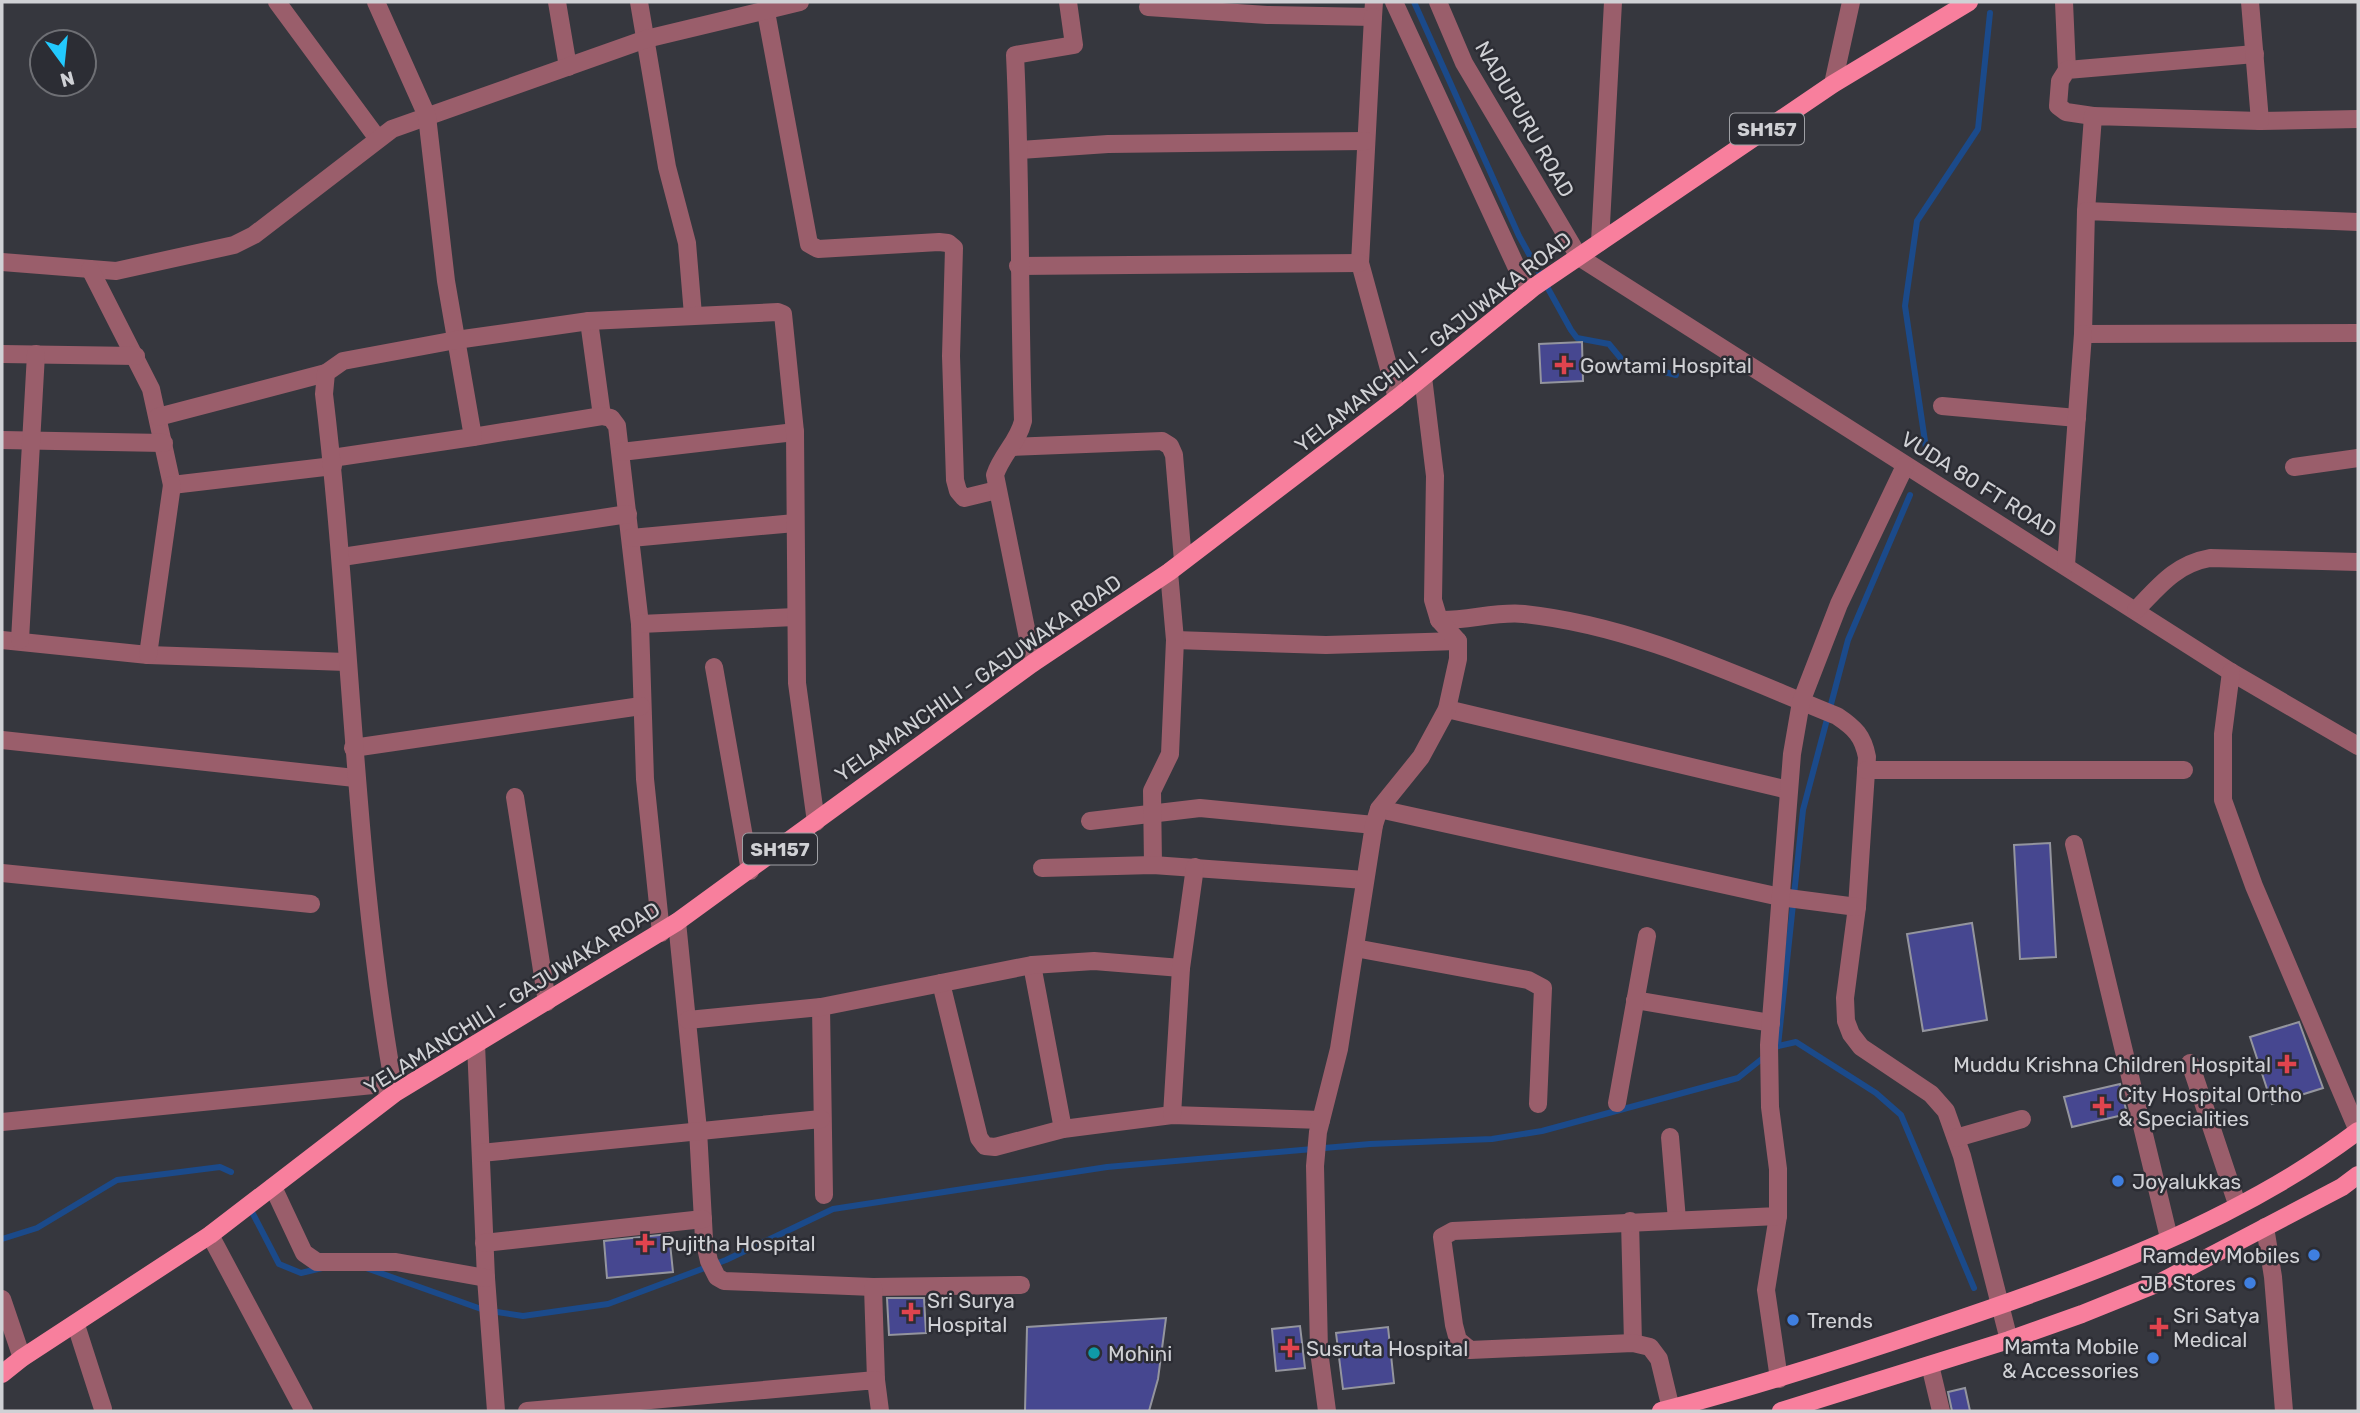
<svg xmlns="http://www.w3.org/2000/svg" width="2360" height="1413" viewBox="0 0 2360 1413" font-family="Rubik,sans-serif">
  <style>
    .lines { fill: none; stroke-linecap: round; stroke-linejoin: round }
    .stream { stroke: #1b4a8a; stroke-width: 6 }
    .building { fill: #464790; stroke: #94959e; stroke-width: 2 }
    .minor { stroke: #9a5e6b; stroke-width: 18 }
    .major { stroke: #f87f9d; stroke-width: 18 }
    .health-dot { fill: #e0444e; stroke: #2c2d34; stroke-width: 2.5 }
    .shop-dot { fill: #3f7fe0; stroke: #2c2d34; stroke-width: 2.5 }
    .culture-dot { fill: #0f9aa8; stroke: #2c2d34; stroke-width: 2.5 }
    .labels { text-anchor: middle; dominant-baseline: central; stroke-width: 5; stroke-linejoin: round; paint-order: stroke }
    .shield { fill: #2c2d34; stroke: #9fa0a5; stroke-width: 2 }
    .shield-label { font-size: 19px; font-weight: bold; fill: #d0d1d5 }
    .street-label { font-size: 21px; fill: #d0d1d5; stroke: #2c2d34 }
    .poi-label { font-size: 21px; fill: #d0d1d5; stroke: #2c2d34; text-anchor: start }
  </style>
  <rect width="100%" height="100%" fill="#36373e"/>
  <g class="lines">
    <g class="stream">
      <path d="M1414 2 1519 236 1571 330 1577 338 1609 344 1623 361 1676 375"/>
      <path d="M1927 455 1905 306 1917 221 1978 129 1990 13"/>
      <path d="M1778 1046 1803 810 1848 640 1910 495"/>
      <path d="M252 1212 279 1264 301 1273 322 1268"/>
      <path d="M2 1239 37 1228 117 1180 220 1167 231 1172"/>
      <path d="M366 1268 484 1310 523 1316 608 1304 726 1260 833 1209 1107 1167 1370 1144 1492 1139 1542 1131 1738 1078 1778 1046 1796 1042 1876 1093 1901 1115 1974 1288"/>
    </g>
  </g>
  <g class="building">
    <path d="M1582 342 1583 381 1541 383 1539 344Z"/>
    <path d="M2050 843 2056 957 2020 959 2014 845Z"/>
    <path d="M1972 923 1987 1020 1923 1031 1907 934Z"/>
    <path d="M2299 1022 2323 1088 2272 1104 2250 1037Z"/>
    <path d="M2120 1084 2127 1114 2072 1127 2064 1097Z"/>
    <path d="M669 1234 673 1272 607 1278 604 1241Z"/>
    <path d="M887 1298H924L926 1333 889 1335Z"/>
    <path d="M1166 1318 1158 1379 1149 1411H1025L1027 1327Z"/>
    <path d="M1300 1326 1305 1368 1276 1371 1272 1329Z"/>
    <path d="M1388 1327 1394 1383 1343 1389 1336 1333Z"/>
    <path d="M1965 1388 1970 1411H1952L1948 1392Z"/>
  </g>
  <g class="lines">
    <g class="minor">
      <path d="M277 2 378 139"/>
      <path d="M557 2 568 67"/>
      <path d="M639 2 667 167 687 243 693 315"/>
      <path d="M1394 2 1528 292"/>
      <path d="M1438 2 1464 63 1579 257 2231 672 2358 746"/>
      <path d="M2064 2 2067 70"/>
      <path d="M1148 7 1267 15 1373 17 1374 2"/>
      <path d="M766 12 809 244 818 249 939 242 948 243 954 248 951 356 955 480 958 491 964 498 997 490"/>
      <path d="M1373 17 1360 263 1397 398"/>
      <path d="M1833 84 1851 2"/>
      <path d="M2093 116 2066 112 2058 106 2060 81 2067 70 2255 54"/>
      <path d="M2260 121 2358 119"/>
      <path d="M1020 150 1108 144 1366 141"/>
      <path d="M2086 211 2093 116 2260 121 2250 2"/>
      <path d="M2358 222 2086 211 2083 334 2358 333"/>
      <path d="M1600 242 1613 2"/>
      <path d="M2 262 116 271 234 245 254 235 392 129 646 39 800 2"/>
      <path d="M1018 266 1360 263"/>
      <path d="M90 269 151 389 172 485 333 466"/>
      <path d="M589 321 602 416"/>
      <path d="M2 354 136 356"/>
      <path d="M1942 406 2077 418"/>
      <path d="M158 417 326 373"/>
      <path d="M473 437 602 416 611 418 617 426 640 624 645 779 661 933"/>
      <path d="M2 440 164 443"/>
      <path d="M1011 447 1162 441 1170 446 1174 455 1183 561"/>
      <path d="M621 452 795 432"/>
      <path d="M332 458 473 437 446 281 427 116 376 2"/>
      <path d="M2294 467 2358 458"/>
      <path d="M631 538 795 523"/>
      <path d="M342 557 628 514"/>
      <path d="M2066 565 2083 334"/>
      <path d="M2136 610C2159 586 2176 564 2210 558L2358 562"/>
      <path d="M1439 620C1467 621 1497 611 1524 614 1635 626 1735 675 1837 716 1855 728 1863 736 1867 757L1857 907 1845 998 1846 1021 1851 1034 1861 1047 1931 1094 1946 1111 1962 1156 2009 1340"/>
      <path d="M640 624 795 617"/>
      <path d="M2 640 148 655 346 662"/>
      <path d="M20 640 36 354"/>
      <path d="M1175 640 1326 645 1458 641"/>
      <path d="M148 655 172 485"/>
      <path d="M1033 663 995 475C1002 454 1018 442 1023 421 1019 299 1021 177 1015 55L1074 45 1068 2"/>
      <path d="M714 667 750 871"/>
      <path d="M2231 672 2223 734V800L2254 886 2358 1131"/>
      <path d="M1447 709 1788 790"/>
      <path d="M2 740 355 778"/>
      <path d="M353 748 641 706"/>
      <path d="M1866 770H2184"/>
      <path d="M515 797 547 1002"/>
      <path d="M1379 809 1780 897 1857 907"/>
      <path d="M1090 821 1200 808 1374 825"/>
      <path d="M2074 844 2169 1238"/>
      <path d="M1153 865 1152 791 1170 754 1175 640 1169 572"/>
      <path d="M1042 868 1153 865 1365 880"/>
      <path d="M2 873 311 904"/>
      <path d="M677 922 698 1130 704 1239 709 1261 717 1277 724 1281 873 1287 1021 1285"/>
      <path d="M1355 948 1528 980 1543 988 1538 1104"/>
      <path d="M1032 965 1063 1129"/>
      <path d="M941 983 979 1138 985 1146 995 1147 1063 1129 1172 1115 1321 1120"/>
      <path d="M1635 1000 1771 1023"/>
      <path d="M821 1007 824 1195"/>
      <path d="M688 1020 821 1007 1032 965 1094 961 1181 968"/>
      <path d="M476 1044 486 1278 496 1411"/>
      <path d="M2190 1063 2237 1204"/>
      <path d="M395 1093C353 862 352 627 324 394L326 373 343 361 456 340 589 321 778 312 783 314 795 432 797 683 816 822"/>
      <path d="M1617 1103 1647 936"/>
      <path d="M1172 1115 1181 968 1195 867"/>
      <path d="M2 1122 393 1083"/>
      <path d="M1670 1137 1677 1220"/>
      <path d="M1956 1138 2022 1119"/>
      <path d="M481 1153 821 1119"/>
      <path d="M273 1187 304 1253 317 1262H396L486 1278"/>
      <path d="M1778 1216 1766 1290 1779 1379"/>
      <path d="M1630 1221 1633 1343"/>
      <path d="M2265 1227 2273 1277 2284 1411"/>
      <path d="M210 1235 304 1411"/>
      <path d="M484 1243 703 1219"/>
      <path d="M873 1287 876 1380"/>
      <path d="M2 1299 22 1358"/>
      <path d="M76 1325 103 1409"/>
      <path d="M1930 1365 1941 1411"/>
      <path d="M1671 1409 1659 1359 1650 1347 1633 1343 1470 1350 1458 1340 1454 1325 1442 1237 1453 1231 1778 1216V1169L1770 1107 1769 1045 1792 754 1801 702 1839 604 1905 466"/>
      <path d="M527 1411 876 1380 880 1411"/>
      <path d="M1327 1411 1319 1351 1315 1166 1318 1132 1339 1049 1374 825 1379 809 1421 757 1447 709 1458 659V641L1439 620 1433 600 1435 476 1423 377"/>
    </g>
    <g class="major">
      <path d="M2 1374 22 1358 210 1235 395 1093 677 922 1033 663 1169 572 1397 398 1534 287 1833 84 1969 2"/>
      <path d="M1661 1411C1754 1387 1845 1358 1936 1327 2080 1279 2236 1223 2358 1131"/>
      <path d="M1781 1411 2009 1340 2082 1314 2159 1283 2342 1187 2358 1175"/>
    </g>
  </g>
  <g class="health-dot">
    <path d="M1560.5 354.5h7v7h7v7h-7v7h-7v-7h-7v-7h7z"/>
    <path d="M2283.5 1053.5h7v7h7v7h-7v7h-7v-7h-7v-7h7z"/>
    <path d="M2098.5 1095.5h7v7h7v7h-7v7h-7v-7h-7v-7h7z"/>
    <path d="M641.5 1232.5h7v7h7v7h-7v7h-7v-7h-7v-7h7z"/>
    <path d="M907.5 1301.5h7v7h7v7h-7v7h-7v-7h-7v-7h7z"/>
    <path d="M2155.5 1316.5h7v7h7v7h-7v7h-7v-7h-7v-7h7z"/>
    <path d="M1286.5 1337.5h7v7h7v7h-7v7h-7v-7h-7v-7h7z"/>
  </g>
  <g class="shop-dot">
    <circle cx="2118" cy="1181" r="7"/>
    <circle cx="2314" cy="1255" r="7"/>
    <circle cx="2250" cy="1283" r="7"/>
    <circle cx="1793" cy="1320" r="7"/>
    <circle cx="2153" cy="1358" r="7"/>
  </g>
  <circle class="culture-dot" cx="1094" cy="1353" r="7"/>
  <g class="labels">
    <g class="shield">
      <rect x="1730" y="113.5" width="74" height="31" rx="5"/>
      <rect x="743" y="833.5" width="74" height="31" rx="5"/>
    </g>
    <g class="shield-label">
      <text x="1767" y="129">SH157</text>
      <text x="780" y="849">SH157</text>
    </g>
    <g class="street-label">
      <text transform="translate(1525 119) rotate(60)">NADUPURU ROAD</text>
      <text transform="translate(1433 342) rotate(-38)">YELAMANCHILI - GAJUWAKA ROAD</text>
      <text transform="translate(1979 484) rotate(32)">VUDA 80 FT ROAD</text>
      <text transform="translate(978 678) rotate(-35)">YELAMANCHILI - GAJUWAKA ROAD</text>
      <text transform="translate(512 998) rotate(-32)">YELAMANCHILI - GAJUWAKA ROAD</text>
    </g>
    <g class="poi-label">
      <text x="1580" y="365">Gowtami Hospital</text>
      <text x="2271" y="1064" text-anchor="end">Muddu Krishna Children Hospital</text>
      <text x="2118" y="1094">City Hospital Ortho<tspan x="2118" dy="24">&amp; Specialities</tspan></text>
      <text x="2132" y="1181">Joyalukkas</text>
      <text x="661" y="1243">Pujitha Hospital</text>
      <text x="2300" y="1255" text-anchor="end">Ramdev Mobiles</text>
      <text x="2236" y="1283" text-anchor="end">JB Stores</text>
      <text x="927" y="1300">Sri Surya<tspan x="927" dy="24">Hospital</tspan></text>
      <text x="2173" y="1315">Sri Satya<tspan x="2173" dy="24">Medical</tspan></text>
      <text x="1807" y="1320">Trends</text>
      <text x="2139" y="1346" text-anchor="end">Mamta Mobile<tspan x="2139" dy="24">&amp; Accessories</tspan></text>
      <text x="1306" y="1348">Susruta Hospital</text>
      <text x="1108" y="1353">Mohini</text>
    </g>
  </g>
  <rect width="2360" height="1413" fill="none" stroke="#d0d1d5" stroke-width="7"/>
  <g transform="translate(63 63) rotate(165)"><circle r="33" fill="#2c2d34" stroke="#6e6f74" stroke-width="2"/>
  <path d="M0-5L12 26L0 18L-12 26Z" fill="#22c9fd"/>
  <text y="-10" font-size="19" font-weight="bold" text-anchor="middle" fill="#d0d1d5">N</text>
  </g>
</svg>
